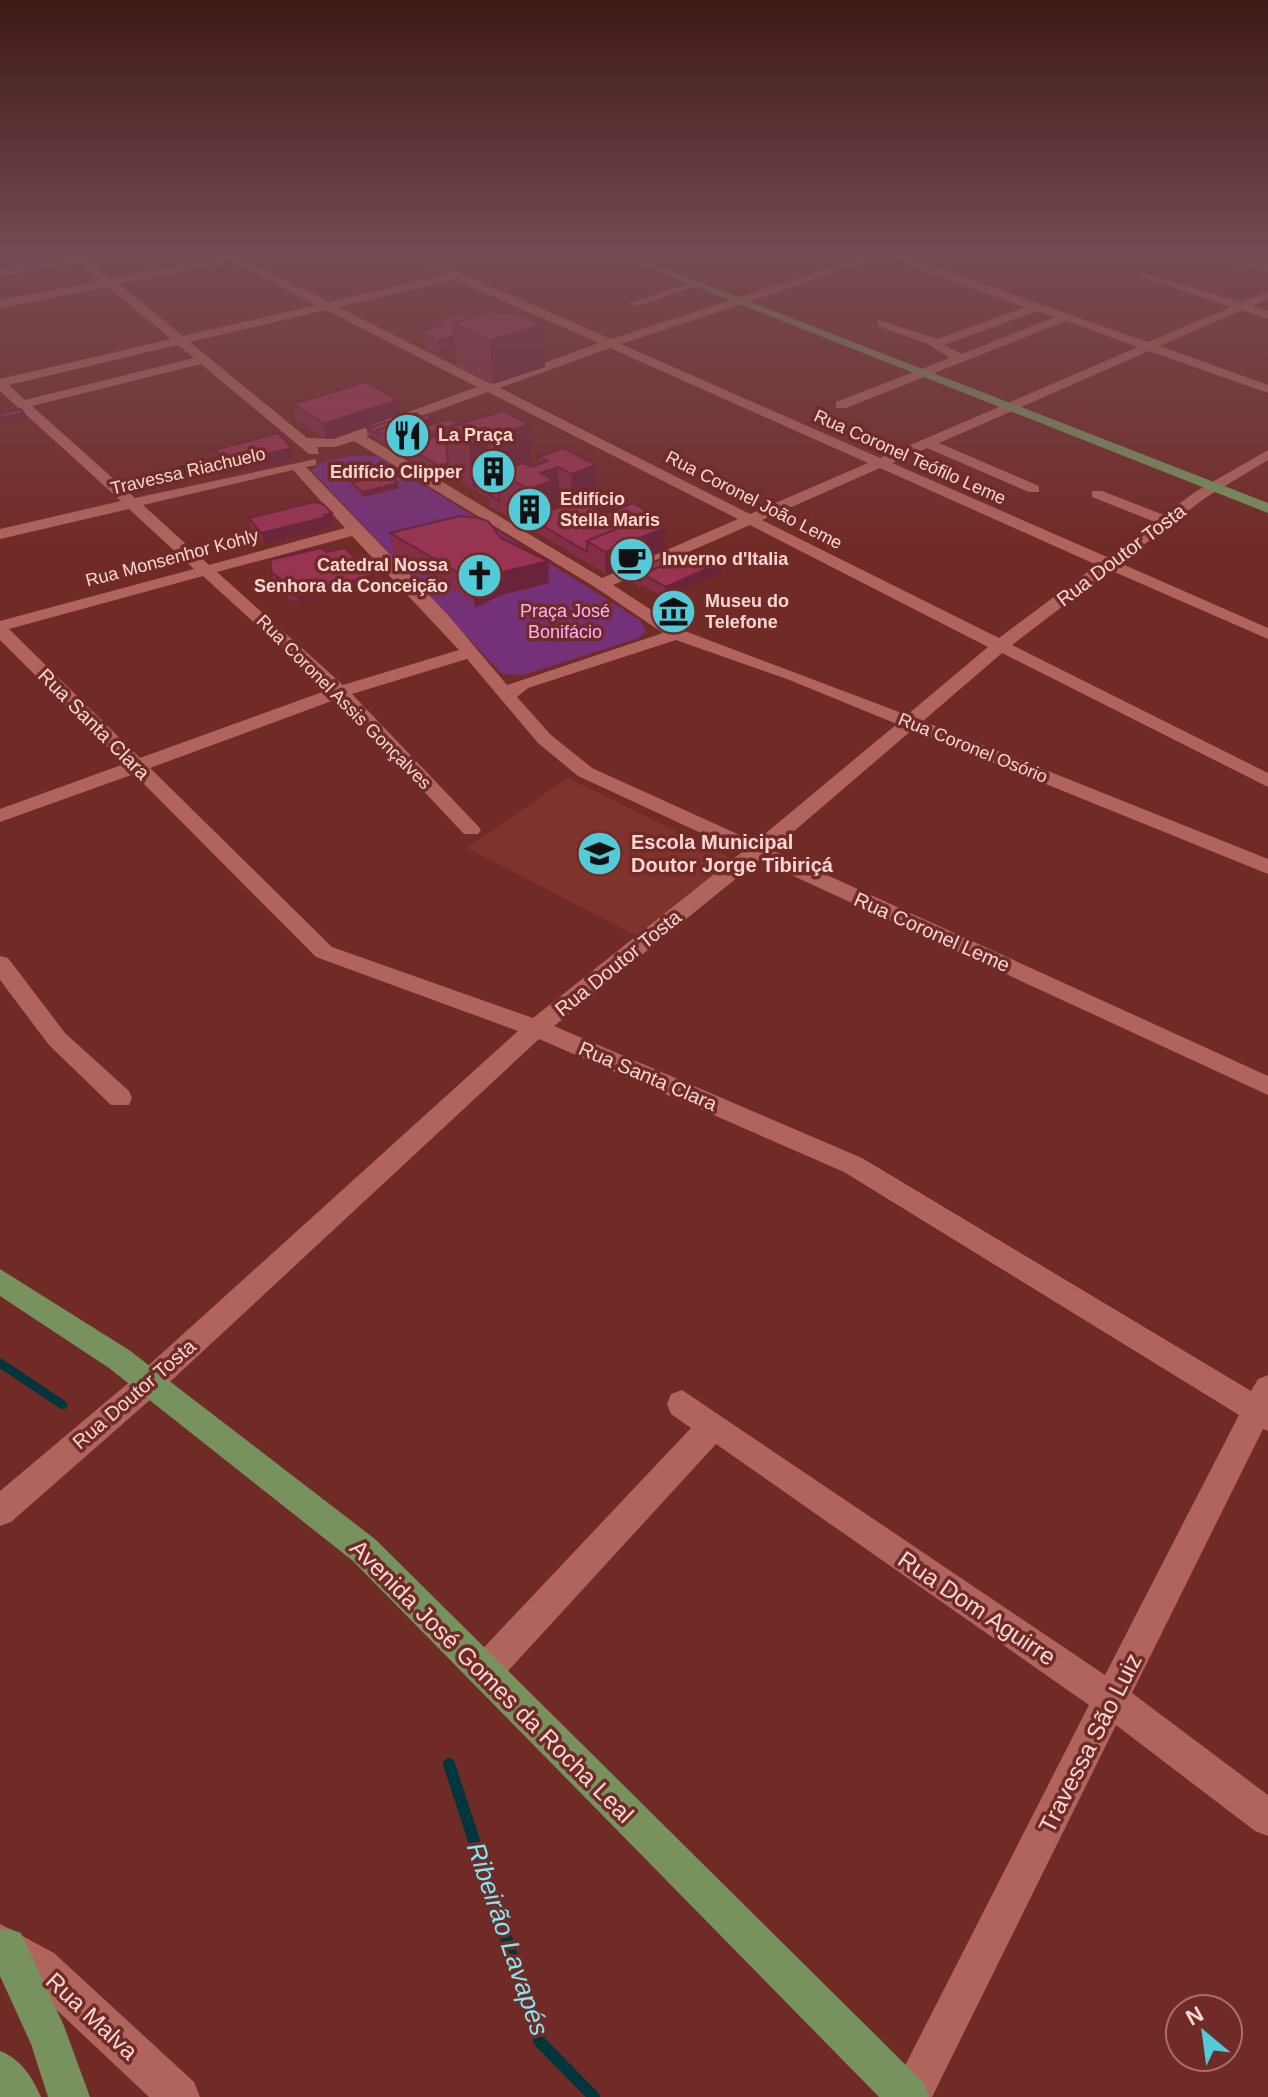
<svg xmlns="http://www.w3.org/2000/svg" width="1268" height="2097" viewBox="0 0 1268 2097" font-family="Helvetica,sans-serif">
  <style>
    .built { fill: #80322d }
    .green { fill: #753177 }
    .water { fill: #00363c }
    .lines { fill: none; stroke-linecap: round; stroke-linejoin: round }
    .stream-far1 { stroke: #00363c; stroke-width: 9 }
    .stream { stroke: #00363c; stroke-width: 12 }
    .minor { fill: #b1645d; fill-rule: evenodd }
    .major { fill: #77925d; fill-rule: evenodd }
    .wall { fill: #832d46 }
    .shaded-wall { fill: #6a2439 }
    .building { fill: #983451; stroke: #6a2439; stroke-width: 2 }
    .labels { text-anchor: middle; dominant-baseline: central; stroke-width: 7; stroke-linejoin: round; paint-order: stroke }
    .far-poi-label { font-size: 18px; font-weight: bold; fill: #fad6d2; stroke: #712b27; text-anchor: start }
    .far-street-label { font-size: 18px; fill: #fad6d2; stroke: #712b27 }
    .far-park-label { font-size: 18px; fill: #fcb0fd; stroke: #712b27 }
    .street-label { font-size: 20px; fill: #fad6d2; stroke: #712b27 }
    .poi-label { font-size: 20px; font-weight: bold; fill: #fad6d2; stroke: #712b27; text-anchor: start }
    .near-street-label { font-size: 24px; fill: #fad6d2; stroke: #712b27 }
    .near-water-label { font-size: 26px; font-style: italic; fill: #80e9f6; stroke: #712b27 }
  </style>
  <rect width="100%" height="100%" fill="#712b27"/>
  <path class="built" d="M568 778 735 860 637 936 467 848Z"/>
  <g class="green">
    <path d="M32 254H73L78 259 0 273V260Z"/>
    <path d="M350 456H377L640 620 646 632 636 639 523 675 502 674 311 470 323 462Z"/>
  </g>
  <path class="water" d="M186 465 195 476 144 488 135 477Z"/>
  <g class="lines">
    <path class="stream-far1" d="M0 1363 63 1405"/>
    <path class="stream" d="M449 1764 540 2042 594 2097"/>
    <g class="minor">
      <path d="M70 254H117L90 261 112 279 222 257 219 254 247 257 244 260 329 302 445 275 402 254H416L611 339 872 254H897L1148 342 1231 307 1138 276V272L1241 302 1268 292V299L1252 306 1268 311V319L1242 310 1160 346 1268 385V393L1149 351 939 443 1039 486V492H1029L927 448 892 463 1107 557 1155 522 1092 497V491H1102L1164 515 1195 492 1268 450V460L1205 498 1120 563 1268 628V639L1110 570 1012 645 1268 773V787L1002 653 923 721 1268 859V874L912 730 772 850 1268 1076V1095L759 860 554 1026 862 1158 1251 1391 1258 1379 1268 1375V1431L1263 1429 1132 1693 1268 1795V1836L1255 1831 1116 1725 932 2097H889L1089 1705 716 1444 497 1683 485 1688 473 1683 468 1671 473 1659 691 1428 671 1414 667 1404 671 1394 682 1390 1105 1675 1239 1415 844 1172 539 1039 159 1392 11 1522 0 1526V1491L139 1374 518 1031 316 957 134 774 0 822V809L124 764 0 640V621L194 569 129 509 0 539V529L121 501 0 391V379L171 339 108 287 0 308V300L101 281 79 263 0 277V271L73 258ZM884 257 1025 307 938 339 878 320V326L928 344 950 358 836 402V408H846L1066 321 1138 347 880 458 621 344ZM232 262 316 305 183 336 119 284ZM455 280 599 343 489 383 338 307ZM326 310 477 387 334 439 307 438 190 342ZM1037 311 1055 317 962 354 944 345ZM178 345 194 358 25 400 9 385ZM610 348 868 463 750 514 500 388ZM201 364 309 454H319L317 447H335L354 441 595 587 663 633 507 685 448 615 306 467 316 465V459L135 498 32 406ZM488 392 738 519 602 578 366 436ZM880 468 1097 565 999 638 762 520ZM293 470 345 528 209 565 143 505ZM750 525 988 647 907 715 682 630 613 585ZM352 536 459 650 343 685 217 572ZM203 576 328 690 140 758 9 629ZM676 640 787 679 897 724 755 842 592 768 551 735 517 697 528 688ZM467 659 538 743 578 776 742 852 533 1018 332 947 150 768 337 699 464 834H478L481 830 478 826 352 694Z"/>
      <path d="M1176 254H1200L1268 265V271Z"/>
      <path d="M691 282 701 284 639 306 629 304Z"/>
      <path d="M0 956 8 958 65 1033 129 1091 132 1098 129 1105H111L49 1045 0 980Z"/>
      <path d="M0 1924 54 1953 194 2082 200 2097H149L26 1981 0 1965Z"/>
    </g>
    <g class="major">
      <path d="M613 254H627L1268 503V513Z"/>
      <path d="M0 1269 129 1350 375 1539 923 2082 929 2097H879L353 1561 109 1368 0 1296Z"/>
      <path d="M7 1928 21 1933 64 2026 90 2097H48L31 2044 0 1976V1930Z"/>
      <path d="M0 2051C21 2059 32 2077 41 2097H0Z"/>
    </g>
  </g>
  <g class="wall">
    <path d="M463 313 545 367 493 384 457 366 456 350 440 354 424 346 422 331 434 328 433 322Z"/>
    <path d="M293 404 400 415 326 439 296 419Z"/>
    <path d="M503 411 531 467 540 464 539 457 596 465V494L612 503V511L654 514V521L665 549 606 574 531 529 489 506V499L449 475V473L440 476 367 433V428L422 417 433 418 434 424H460Z"/>
    <path d="M292 448 294 458 218 477 209 470 207 460 216 457 215 450Z"/>
    <path d="M352 483H398L399 488 363 497 352 488Z"/>
    <path d="M332 513 334 524 328 525V528L264 544 251 529 249 518Z"/>
    <path d="M390 533 501 538 548 561 549 583 501 595 475 608 473 601 393 554Z"/>
    <path d="M327 552 373 581 299 602 288 598 286 588 273 579 270 560Z"/>
    <path d="M678 559 721 573 665 598 642 585 639 587 630 577V572Z"/>
  </g>
  <g class="shaded-wall">
    <path d="M88 254H105L89 257Z"/>
    <path d="M543 324 545 367 493 384 490 341Z"/>
    <path d="M455 336 456 350 440 354 438 340Z"/>
    <path d="M398 400 400 415 326 439 324 424Z"/>
    <path d="M24 413 26 418 0 424V418Z"/>
    <path d="M433 418 434 429H444L446 450 406 446 401 448 400 443 391 437 392 448 391 442 385 439 386 444 384 434Z"/>
    <path d="M529 424 531 470 500 473 497 435Z"/>
    <path d="M485 427 486 438H487L491 484 473 485 469 444 475 430Z"/>
    <path d="M292 448 294 458 218 477 216 466Z"/>
    <path d="M448 463 449 473 440 476 439 466Z"/>
    <path d="M596 465V504L573 513 571 474Z"/>
    <path d="M558 467 560 506 555 508V519L530 518 529 489 540 473Z"/>
    <path d="M398 483 399 488 363 497 362 492Z"/>
    <path d="M612 503V513L594 520V509Z"/>
    <path d="M332 513 334 524 328 525V528L264 544 261 533Z"/>
    <path d="M654 514V525L665 528V549L606 574 605 552 635 521Z"/>
    <path d="M548 561 549 583 501 595 475 608 473 586 499 573Z"/>
    <path d="M722 562 721 573 665 598 666 587Z"/>
    <path d="M372 575 373 581 299 602 298 597Z"/>
  </g>
  <g class="building">
    <path d="M488 312 519 314 543 324 490 341 453 323Z"/>
    <path d="M463 313 471 318 453 323 455 336 438 340 422 331 442 326 433 322Z"/>
    <path d="M366 382 398 400 324 424 293 404Z"/>
    <path d="M21 409 24 413 0 418V414Z"/>
    <path d="M503 411 529 424 497 435 485 427 475 430 487 438 469 444 444 429Z"/>
    <path d="M416 413 422 417 377 430 378 435 367 428Z"/>
    <path d="M427 415 433 418 384 434 377 430Z"/>
    <path d="M449 419 460 423 400 443 391 437Z"/>
    <path d="M278 433 292 448 216 466 207 460 220 456 215 450Z"/>
    <path d="M445 433V440L442 441 446 443 448 463 439 466 406 446Z"/>
    <path d="M563 448 596 465 571 474 558 467 540 473 553 480 529 489 497 472 523 463 532 467 548 461 539 457Z"/>
    <path d="M387 473 398 483 362 492 352 483Z"/>
    <path d="M497 476 498 492 490 495 473 485Z"/>
    <path d="M498 492 499 500 489 495Z"/>
    <path d="M596 494 612 503 594 509 604 515 633 503 654 514 587 541V552L530 518Z"/>
    <path d="M314 502 323 504 332 513 324 515 326 517 261 533 249 518Z"/>
    <path d="M460 516 479 518 488 521 501 538 548 561 499 573 473 586 471 580 390 533Z"/>
    <path d="M646 517 665 528 605 552 587 541Z"/>
    <path d="M321 548 327 552 345 548 372 575 298 597 287 592 285 582 272 573 270 560Z"/>
    <path d="M699 550 722 562 666 587 642 574Z"/>
    <path d="M670 555 678 559 642 574V580L639 581 630 572Z"/>
  </g>
  <linearGradient id="sky" x2="0" y2="1"><stop stop-color="#3e1815"/><stop offset="0.46" stop-color="#754a52"/><stop offset="1" stop-color="#754a52" stop-opacity="0"/></linearGradient>
  <rect width="1268" height="547" fill="url(#sky)"/>
  <defs>
    <symbol id="restaurant-disc" viewBox="-11 -11 22 22"><circle r="9.5" fill="#52cbd9" stroke="#712b27"/><path d="M-5-6h1v4h1v-4h1v4h1v-4h1v5L-1.5 .5V6h-2V.5L-5-1ZM5-6V6H3V1.5H1.5Q1.5-4 5-6Z" fill="#111"/></symbol>
    <symbol id="building-disc" viewBox="-11 -11 22 22"><circle r="9.5" fill="#52cbd9" stroke="#712b27"/><path d="M-4-6H4V6H1V3H-1V6H-4ZM-2.5-4.3h1.7v1.8h-1.7ZM.8-4.3h1.7v1.8H.8ZM-2.5-1h1.7V.8h-1.7ZM.8-1h1.7V.8H.8Z" fill="#111"/></symbol>
    <symbol id="cafe-disc" viewBox="-11 -11 22 22"><circle r="9.5" fill="#52cbd9" stroke="#712b27"/><path d="M-5.5-4.5H6V0H3Q3 3.5 0 3.5H-2.5Q-5.5 3.5-5.5 0ZM3-3.2v2h1.7v-2ZM-6 4.5H4V6H-6Z" fill="#111"/></symbol>
    <symbol id="church-disc" viewBox="-11 -11 22 22"><circle r="9.5" fill="#52cbd9" stroke="#712b27"/><path d="M-1.2-6h2.4v3.5h3.3v2.4h-3.3V6h-2.4V-.1h-3.3v-2.4h3.3Z" fill="#111"/></symbol>
    <symbol id="museum-disc" viewBox="-11 -11 22 22"><circle r="9.5" fill="#52cbd9" stroke="#712b27"/><path d="M0-6L6-3V-2H-6V-3ZM-5-1h2V3h-2ZM-1-1h2V3h-2ZM3-1h2V3H3ZM-6 4H6V6H-6Z" fill="#111"/></symbol>
    <symbol id="school-disc" viewBox="-11 -11 22 22"><circle r="9.5" fill="#52cbd9" stroke="#712b27"/><path d="M0-5L7-2L0 1L-7-2ZM-4 1L0 2.5L4 1V4Q0 6-4 4Z" fill="#111"/></symbol>
  </defs>
  <g fill-rule="evenodd">
    <use href="#restaurant-disc" x="382" y="410" width="51" height="51"/>
    <use href="#building-disc" x="468" y="446" width="51" height="51"/>
    <use href="#building-disc" x="504" y="484" width="51" height="51"/>
    <use href="#cafe-disc" x="606" y="534" width="51" height="51"/>
    <use href="#church-disc" x="454" y="550" width="51" height="51"/>
    <use href="#museum-disc" x="648" y="586" width="51" height="51"/>
    <use href="#school-disc" x="574" y="828" width="51" height="51"/>
  </g>
  <g class="labels">
    <g class="far-poi-label">
      <text x="438" y="435">La Praça</text>
      <text x="462" y="472" text-anchor="end">Edifício Clipper</text>
      <text x="560" y="499">Edifício<tspan x="560" dy="21">Stella Maris</tspan></text>
      <text x="662" y="559">Inverno d'Italia</text>
      <text x="448" y="565" text-anchor="end">Catedral Nossa<tspan x="448" dy="21">Senhora da Conceição</tspan></text>
      <text x="705" y="601">Museu do<tspan x="705" dy="21">Telefone</tspan></text>
    </g>
    <g class="far-street-label">
      <text transform="translate(910 457) rotate(24)">Rua Coronel Teófilo Leme</text>
      <text transform="translate(188 471) rotate(-13)">Travessa Riachuelo</text>
      <text transform="translate(754 500) rotate(27)">Rua Coronel João Leme</text>
      <text transform="translate(172 558) rotate(-15)">Rua Monsenhor Kohly</text>
      <text transform="translate(344 702) rotate(45)">Rua Coronel Assis Gonçalves</text>
      <text transform="translate(973 748) rotate(22)">Rua Coronel Osório</text>
    </g>
    <g class="far-park-label">
      <text x="565" y="611">Praça José<tspan x="565" dy="21">Bonifácio</tspan></text>
    </g>
    <g class="street-label">
      <text transform="translate(1121 555) rotate(-37)">Rua Doutor Tosta</text>
      <text transform="translate(94 724) rotate(45)">Rua Santa Clara</text>
      <text transform="translate(932 932) rotate(24)">Rua Coronel Leme</text>
      <text transform="translate(618 963) rotate(-39)">Rua Doutor Tosta</text>
      <text transform="translate(648 1076) rotate(23)">Rua Santa Clara</text>
      <text transform="translate(134 1394) rotate(-41)">Rua Doutor Tosta</text>
    </g>
    <g class="poi-label">
      <text x="631" y="842">Escola Municipal<tspan x="631" dy="23">Doutor Jorge Tibiriçá</tspan></text>
    </g>
    <g class="near-street-label">
      <text transform="translate(977 1608) rotate(34)">Rua Dom Aguirre</text>
      <text transform="translate(492 1681) rotate(45)">Avenida José Gomes da Rocha Leal</text>
      <text transform="translate(1090 1743) rotate(-63)">Travessa São Luiz</text>
      <text transform="translate(92 2016) rotate(43)">Rua Malva</text>
    </g>
    <g class="near-water-label">
      <text transform="translate(508 1939) rotate(71)">Ribeirão Lavapés</text>
    </g>
  </g>
  <g transform="translate(1204 2033) rotate(331)"><circle r="38" fill="#712b27" stroke="#a86f6b" stroke-width="2"/>
  <path d="M0-6L14 30L0 20L-14 30Z" fill="#52cbd9"/>
  <text y="-12" font-size="22" font-weight="bold" text-anchor="middle" fill="#fad6d2">N</text>
  </g>
</svg>
